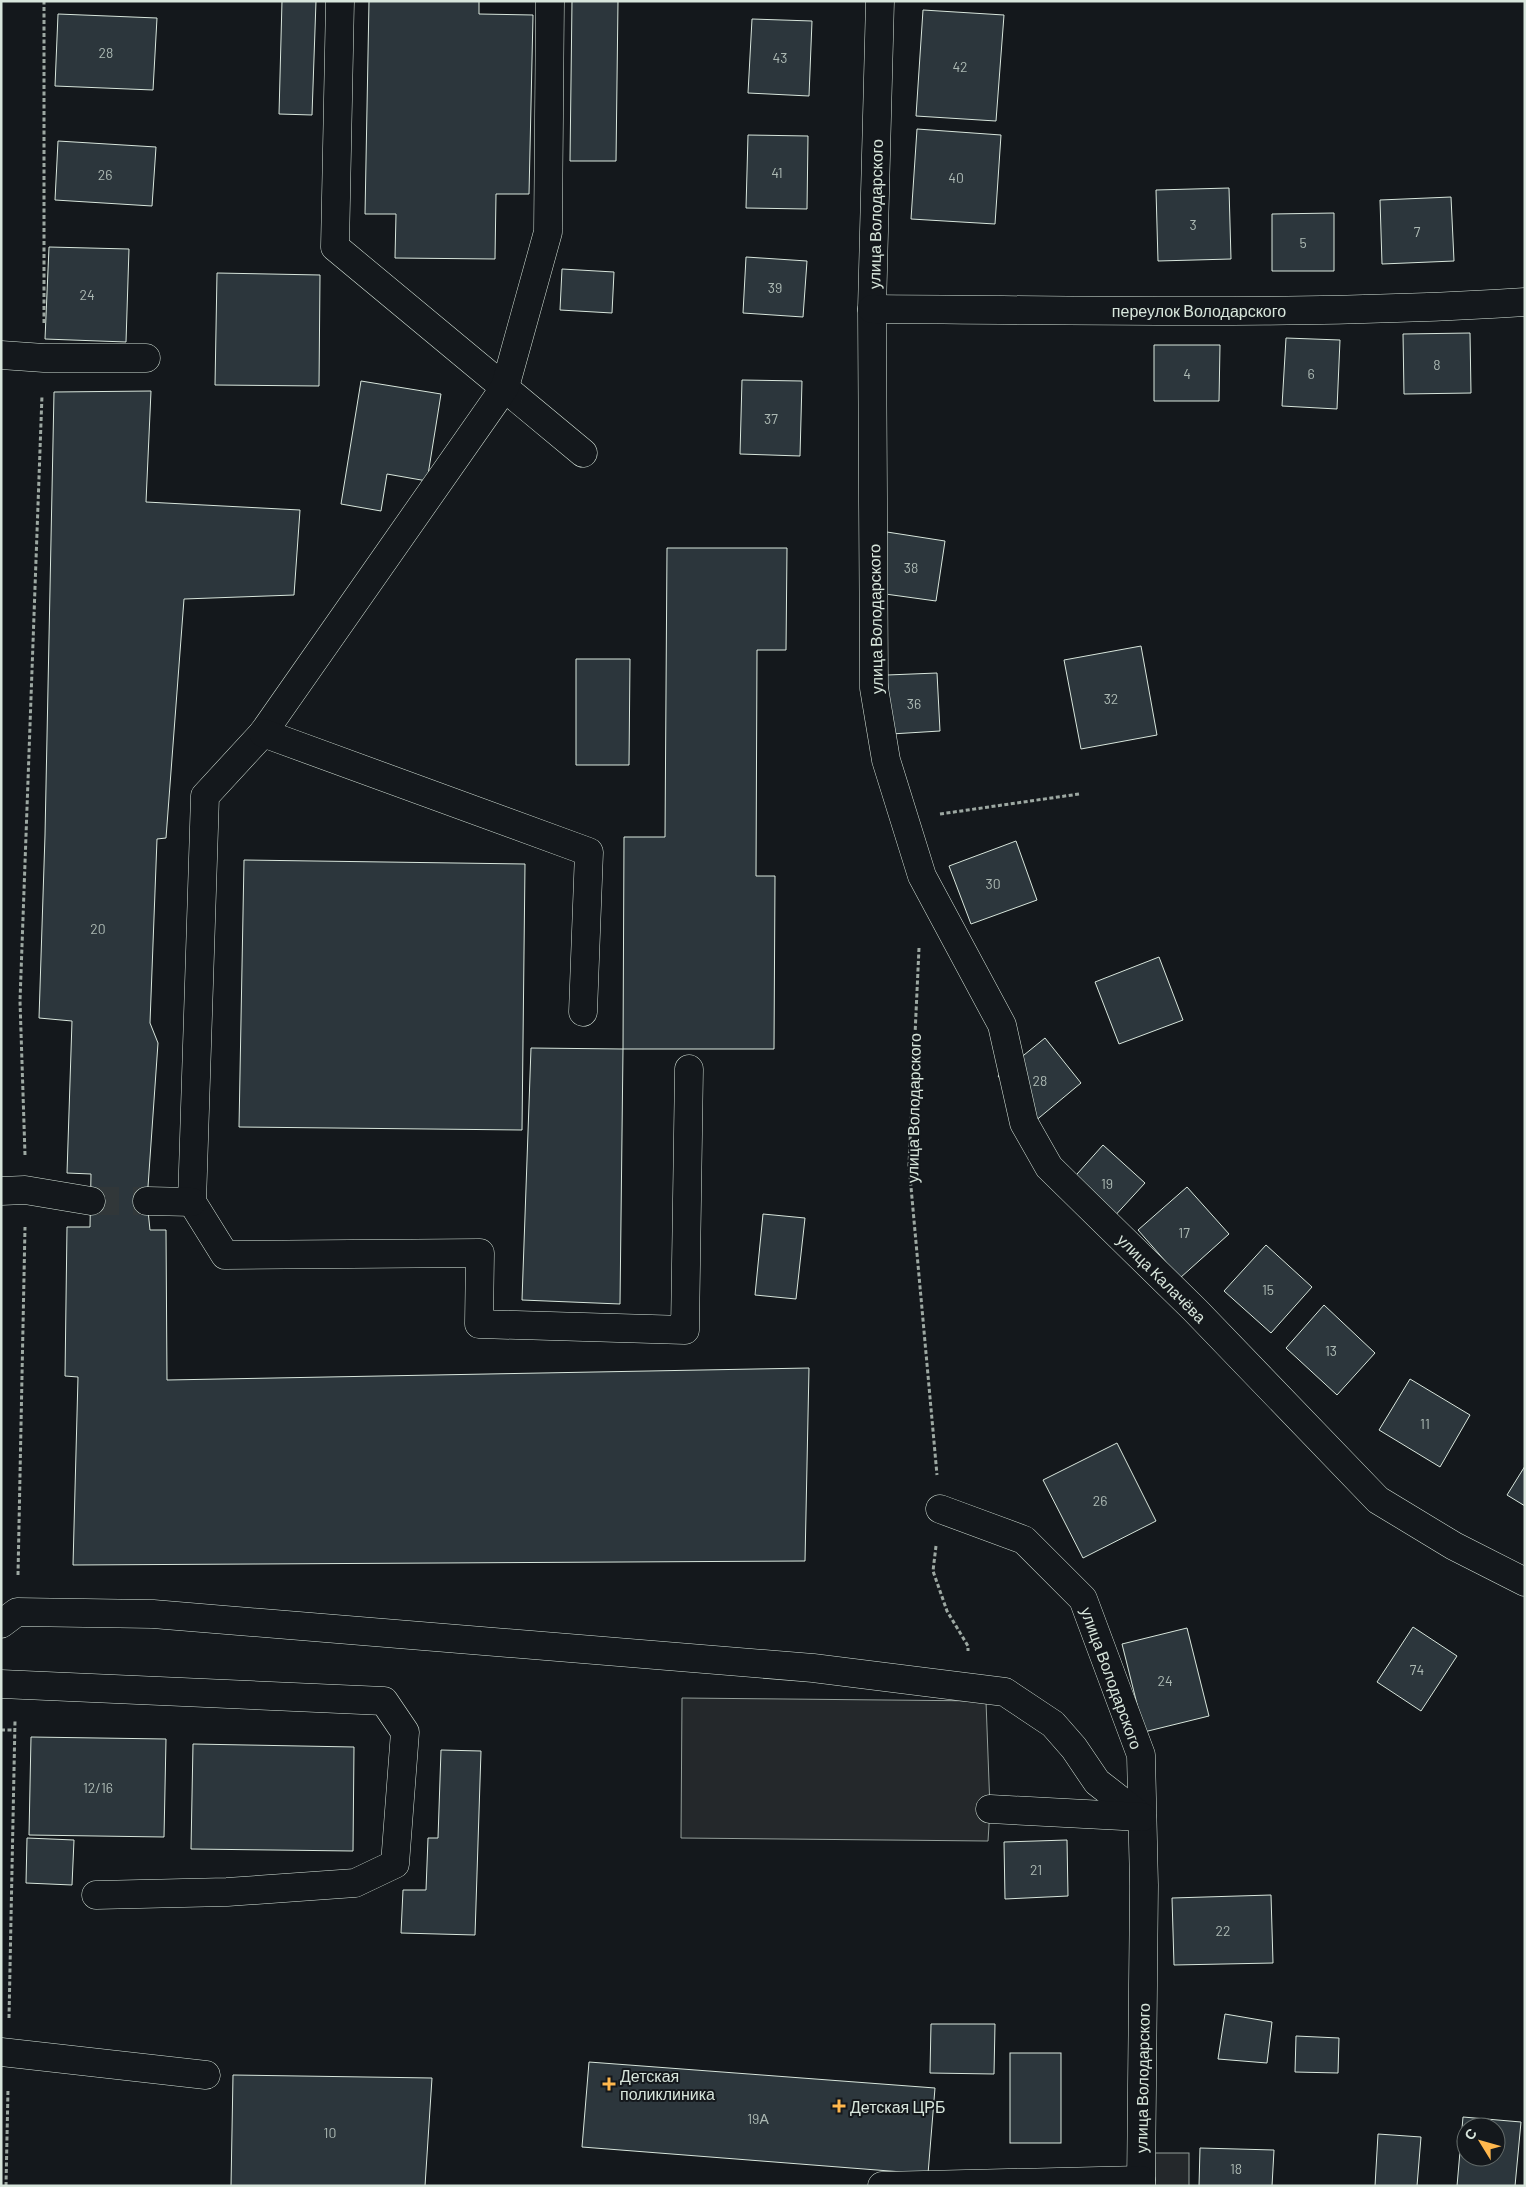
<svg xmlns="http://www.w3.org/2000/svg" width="1526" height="2187" viewBox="0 0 1526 2187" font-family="Barlow,sans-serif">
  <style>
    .parking { fill: #24282b; stroke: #939e99 }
    .building { fill: #2c363c; stroke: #d8e6dc; fill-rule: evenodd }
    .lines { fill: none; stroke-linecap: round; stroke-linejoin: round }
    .minor-tunnel { stroke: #313739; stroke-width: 28; stroke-dasharray: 28 14; stroke-linecap: butt }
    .minor-casing { stroke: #d8e6dc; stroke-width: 29 }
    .path { stroke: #9da8a2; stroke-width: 3; stroke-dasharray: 4 2.5; stroke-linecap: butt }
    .minor { stroke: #14181c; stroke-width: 28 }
    .poi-dot { fill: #ffb74d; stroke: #14181c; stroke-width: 2 }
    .labels { text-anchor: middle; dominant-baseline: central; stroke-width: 4; stroke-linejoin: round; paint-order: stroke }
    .number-label { font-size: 14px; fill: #adbab4 }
    .street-label { font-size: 16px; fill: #d8e6dc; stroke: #14181c }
    .poi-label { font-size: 16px; fill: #d8e6dc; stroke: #14181c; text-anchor: start }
  </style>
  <rect width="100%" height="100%" fill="#14181c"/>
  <g class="parking">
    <path d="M682 1698 986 1701 990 1809 988 1841 681 1838Z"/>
    <rect x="1155" y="2153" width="34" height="33"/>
  </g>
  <g class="building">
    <path d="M282 1H316L312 115 279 114Z"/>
    <path d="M369 1H479V14L533 15 529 194H496L495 259 395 258 396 214H365Z"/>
    <path d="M572 1H618L616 161H570Z"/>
    <path d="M923 10 1004 15 996 121 916 116Z"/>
    <path d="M58 14 157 18 153 90 55 86Z"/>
    <path d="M752 19 812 21 809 96 748 93Z"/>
    <path d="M917 129 1001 135 995 224 911 219Z"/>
    <path d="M748 135 808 136 807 209 746 208Z"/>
    <path d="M58 141 156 147 152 206 55 200Z"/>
    <path d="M1229 188 1231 259 1158 261 1156 190Z"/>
    <path d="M1451 197 1454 261 1382 264 1380 200Z"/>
    <path d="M1334 213V271H1272V214Z"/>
    <path d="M49 247 129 249 126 342 45 339Z"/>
    <path d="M746 257 807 261 803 317 743 313Z"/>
    <path d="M562 269 614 272 612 313 560 310Z"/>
    <path d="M217 273 320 275 319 386 215 385Z"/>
    <path d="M1470 333 1471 393 1404 394 1403 334Z"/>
    <path d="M1286 338 1340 340 1337 409 1282 406Z"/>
    <path d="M1154 345H1220L1219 401H1154Z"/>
    <path d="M742 380 802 381 800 456 740 454Z"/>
    <path d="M361 381 441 394 427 481 387 474 381 511 341 504Z"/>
    <path d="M151 391 146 502 300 510 294 595 184 599 166 838 157 839 150 1023 158 1043 147 1201 150 1230H166L167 1380 809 1368 805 1561 73 1565 78 1377 65 1376 67 1227H90L91 1174 67 1173 72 1021 39 1018 45 835 54 392Z"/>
    <path d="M887 532 945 541 936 601 878 593Z"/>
    <path d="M667 548H787L786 650H757L756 876H775L774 1049H623L624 837H665Z"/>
    <path d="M1141 646 1157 735 1081 749 1064 660Z"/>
    <path d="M576 659H630L629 765H576Z"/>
    <path d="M937 673 940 731 891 734 887 675Z"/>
    <path d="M1016 841 1037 900 971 924 949 866Z"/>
    <path d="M244 860 525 864 522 1130 239 1127Z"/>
    <path d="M1159 957 1183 1020 1119 1044 1095 982Z"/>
    <path d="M1045 1038 1081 1083 1034 1122 998 1076Z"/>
    <path d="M531 1048 623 1049 620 1304 522 1300Z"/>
    <path d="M1103 1145 1145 1183 1111 1220 1069 1183Z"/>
    <path d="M1187 1187 1229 1234 1180 1278 1138 1230Z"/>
    <path d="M763 1214 805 1218 796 1299 755 1295Z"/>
    <path d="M1266 1245 1312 1287 1271 1333 1224 1291Z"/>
    <path d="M1324 1305 1375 1353 1337 1395 1286 1348Z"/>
    <path d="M1410 1379 1470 1415 1440 1467 1379 1430Z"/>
    <path d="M1117 1443 1156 1521 1083 1558 1043 1480Z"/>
    <path d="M1525 1466V1506L1507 1495Z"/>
    <path d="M1413 1627 1457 1656 1421 1711 1377 1682Z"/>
    <path d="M1187 1628 1209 1716 1144 1732 1122 1644Z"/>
    <path d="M31 1737 166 1739 164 1837 29 1835Z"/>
    <path d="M193 1744 354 1747 353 1851 191 1849Z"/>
    <path d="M441 1750 481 1751 475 1935 401 1933 403 1890H426L428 1838H438Z"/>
    <path d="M27 1838 74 1840 72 1885 26 1883Z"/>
    <path d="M1067 1840 1068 1896 1005 1899 1004 1842Z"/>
    <path d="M1271 1895 1273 1963 1174 1965 1172 1898Z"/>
    <path d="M1225 2014 1272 2022 1267 2063 1218 2059Z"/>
    <path d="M931 2024H995L994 2074 930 2073Z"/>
    <path d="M1296 2036 1339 2038 1338 2073 1295 2072Z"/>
    <rect x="1010" y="2053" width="51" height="90"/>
    <path d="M589 2062 935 2088 928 2174 582 2147Z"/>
    <path d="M233 2075 432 2078 425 2186H231Z"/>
    <path d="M1463 2117 1521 2122 1515 2186H1457ZM1466 2127H1496V2157H1466Z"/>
    <path d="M1378 2134 1421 2137 1417 2186H1375Z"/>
    <path d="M1200 2148 1274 2150 1272 2186H1199Z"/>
  </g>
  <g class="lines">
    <path class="minor-tunnel" d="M91 1201H147"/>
    <defs>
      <g id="minor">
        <path d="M340 1 335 247 583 453"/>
        <path d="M550 1 548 232 505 387 263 733 205 796 192 1202 225 1255 480 1253 479 1324 685 1330 689 1069"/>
        <path d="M880 1 872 309 874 688 886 760 922 876 1002 1025 1024 1123 1049 1167 1195 1310 1378 1500 1454 1546 1525 1582"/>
        <path d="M872 309C1090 310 1308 316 1525 302"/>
        <path d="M1 355 44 358H146"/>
        <path d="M263 733 589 852 583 1012"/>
        <path d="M1 1191 25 1190 91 1201"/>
        <path d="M147 1201 192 1202"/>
        <path d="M940 1509 1024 1540 1083 1599 1141 1755 1144 1885 1141 2186"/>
        <path d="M1 1624 17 1612 153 1614 813 1668 1005 1692 1053 1724 1074 1748 1097 1782 1142 1817"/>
        <path d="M1 1684 384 1701 405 1732 395 1864 355 1883 227 1892 96 1895"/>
        <path d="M990 1809 1142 1817"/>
        <path d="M1 2052 206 2075"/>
        <path d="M882 2186 1141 2180"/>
      </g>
    </defs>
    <use href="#minor" class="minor-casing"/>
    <g class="path">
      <path d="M44 323V1"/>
      <path d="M940 814 1079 794"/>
      <path d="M919 948 909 1165 937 1475"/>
      <path d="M25 1155 20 1001 42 395"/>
      <path d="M936 1546 933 1571 947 1611 968 1646V1651"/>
      <path d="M18 1575 25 1227"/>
      <path d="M1 1730H15"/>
      <path d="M9 2018 15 1721"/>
      <path d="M6 2186 8 2089"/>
    </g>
    <use href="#minor" class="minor"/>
  </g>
  <g class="poi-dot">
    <path d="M606.5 2076.5h5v5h5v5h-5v5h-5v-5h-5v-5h5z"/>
    <path d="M836.5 2098.5h5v5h5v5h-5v5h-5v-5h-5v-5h5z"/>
  </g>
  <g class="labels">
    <g class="number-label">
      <text x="106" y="52">28</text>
      <text x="780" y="57">43</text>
      <text x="960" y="66">42</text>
      <text x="777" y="172">41</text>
      <text x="105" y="174">26</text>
      <text x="956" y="177">40</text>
      <text x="1193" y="224">3</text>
      <text x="1417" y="231">7</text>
      <text x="1303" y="242">5</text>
      <text x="775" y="287">39</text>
      <text x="87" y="294">24</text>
      <text x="1437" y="364">8</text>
      <text x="1187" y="373">4</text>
      <text x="1311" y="373">6</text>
      <text x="771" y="418">37</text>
      <text x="911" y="567">38</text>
      <text x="1111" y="698">32</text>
      <text x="914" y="703">36</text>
      <text x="993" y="883">30</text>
      <text x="98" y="928">20</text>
      <text x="1040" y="1080">28</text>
      <text x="1107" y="1183">19</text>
      <text x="1184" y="1232">17</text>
      <text x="1268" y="1289">15</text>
      <text x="1331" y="1350">13</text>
      <text x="1425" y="1423">11</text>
      <text x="1100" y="1500">26</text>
      <text x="1417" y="1669">74</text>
      <text x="1165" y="1680">24</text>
      <text x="98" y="1787">12/16</text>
      <text x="1036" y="1869">21</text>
      <text x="1223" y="1930">22</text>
      <text x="758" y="2118">19А</text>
      <text x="330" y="2132">10</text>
      <text x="1236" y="2168">18</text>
    </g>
    <g class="street-label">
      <text transform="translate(875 214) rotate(-89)">улица Володарского</text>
      <text x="1199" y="310">переулок Володарского</text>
      <text transform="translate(875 619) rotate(-91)">улица Володарского</text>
      <text transform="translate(913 1108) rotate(-89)">улица Володарского</text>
      <text transform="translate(1162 1278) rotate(45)">улица Калачёва</text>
      <text transform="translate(1112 1678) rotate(70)">улица Володарского</text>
      <text transform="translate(1142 2078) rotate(-89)">улица Володарского</text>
    </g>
    <g class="poi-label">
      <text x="620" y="2075">Детская<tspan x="620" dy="18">поликлиника</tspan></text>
      <text x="850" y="2106">Детская ЦРБ</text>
    </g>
  </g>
  <rect width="1526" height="2187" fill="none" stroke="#d8e6dc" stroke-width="5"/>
  <g transform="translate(1481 2142) rotate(307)"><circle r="24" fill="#14181c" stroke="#626a69"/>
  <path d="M0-4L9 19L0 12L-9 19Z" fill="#ffb74d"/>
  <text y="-8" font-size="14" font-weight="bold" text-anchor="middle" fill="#d8e6dc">С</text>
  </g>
</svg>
